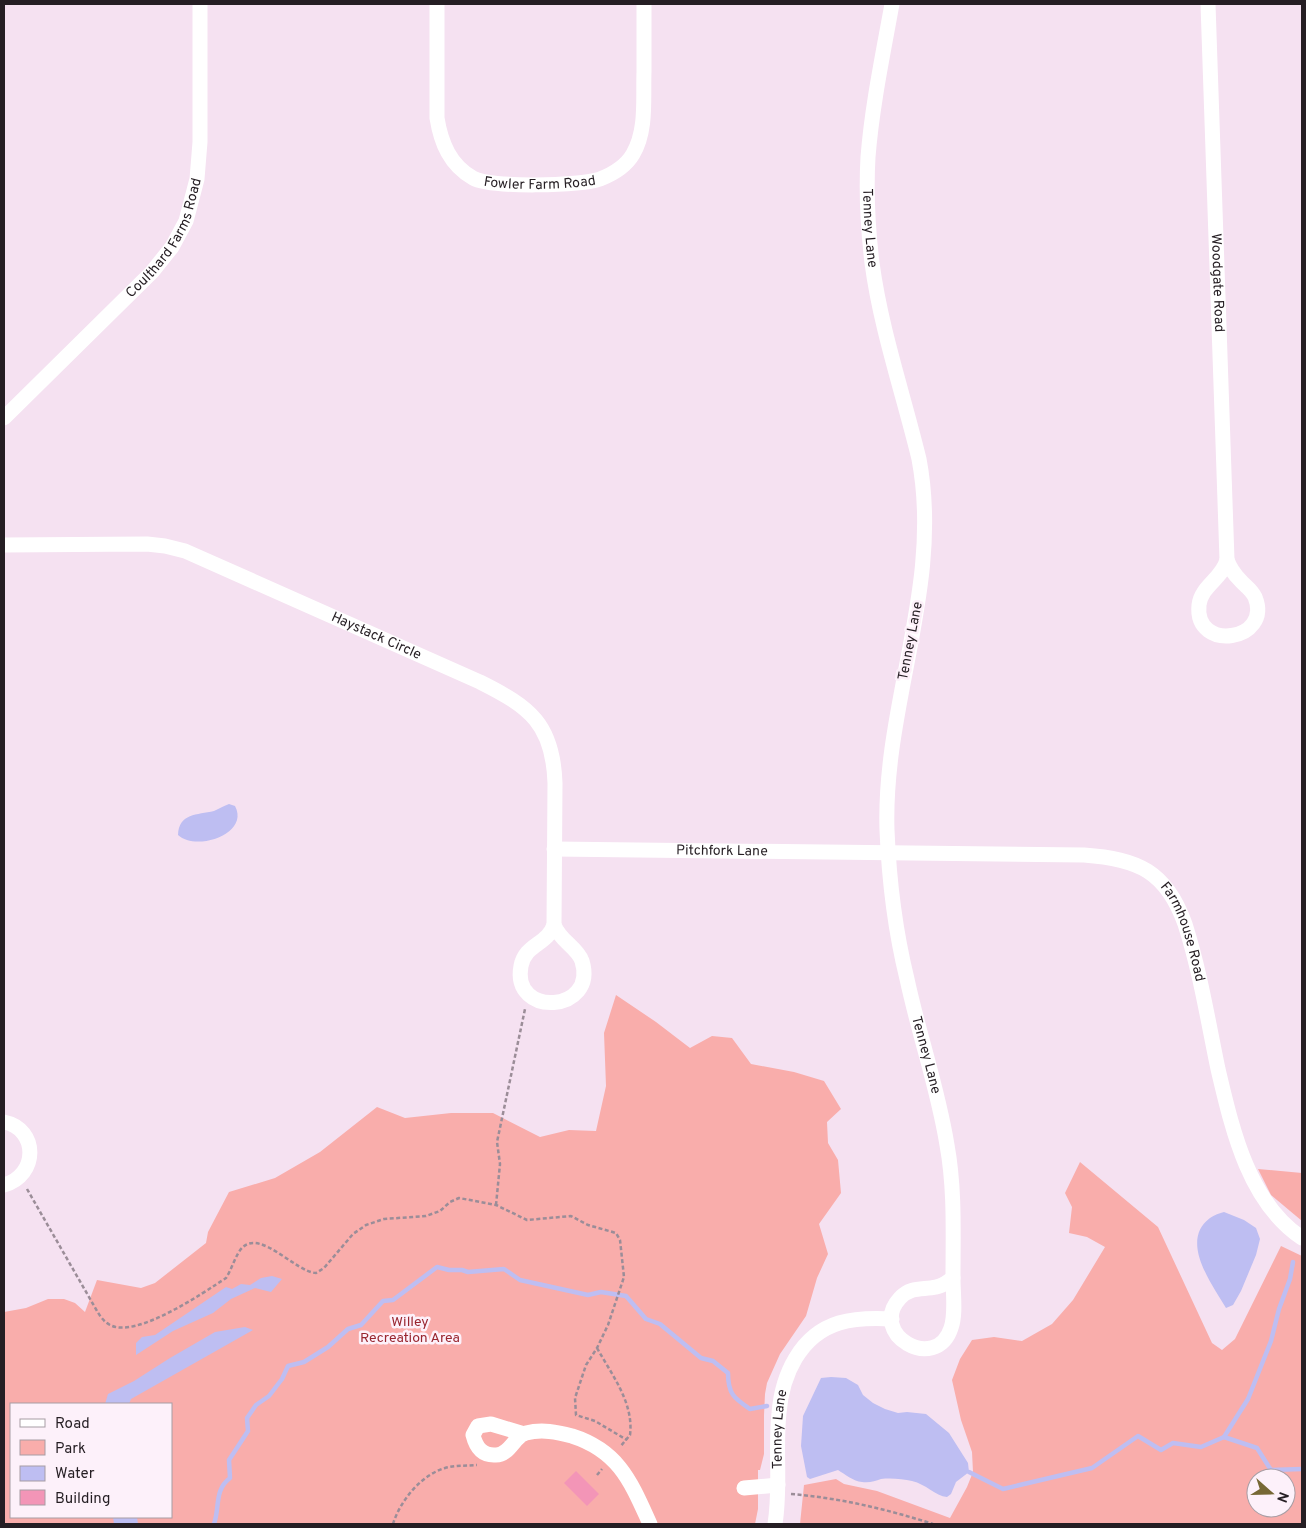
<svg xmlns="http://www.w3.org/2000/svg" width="1306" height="1528" viewBox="0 0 1306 1528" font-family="Overpass,sans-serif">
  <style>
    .green { fill: #f9adab; fill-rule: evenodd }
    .water { fill: #bebef2 }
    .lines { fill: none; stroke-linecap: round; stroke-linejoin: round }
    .stream { stroke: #bebef2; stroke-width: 4.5 }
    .building { fill: #f395b7 }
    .path { stroke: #9b8d98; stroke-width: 2.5; stroke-dasharray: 4 2.5; stroke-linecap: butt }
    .minor { stroke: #fff; stroke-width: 15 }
    .labels { text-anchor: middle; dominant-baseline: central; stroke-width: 5; stroke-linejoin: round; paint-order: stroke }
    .street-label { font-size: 14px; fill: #251e23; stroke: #fdf1fa }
    .park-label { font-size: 14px; fill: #992630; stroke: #fdf1fa }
  </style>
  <rect width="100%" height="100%" fill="#f5e1f1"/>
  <g class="green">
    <path d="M616 995 656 1022 690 1048 712 1036 732 1038 751 1064 794 1072 824 1081 841 1109 827 1122 828 1143 838 1160 841 1193 819 1224 828 1254 817 1278 806 1316 780 1354 767 1383 765 1394 764 1415V1454L760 1470H758V1509L755 1524H4V1312L26 1308 48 1299H64L75 1303 85 1312 97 1280 141 1288 155 1283 206 1243 208 1232 229 1192 275 1178 320 1152 377 1107 405 1118 451 1113H493L540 1137 569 1130 596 1131 606 1086 604 1033ZM11 1404H171V1517H11Z"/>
    <path d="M1080 1162 1158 1227 1212 1343 1222 1350 1235 1339 1281 1246 1302 1256V1524H800L804 1485 836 1479 844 1484 877 1491 950 1518 967 1487 973 1472 972 1452 961 1420 952 1380 960 1359 972 1340 994 1337 1022 1341 1052 1324 1073 1300 1105 1247 1087 1237 1069 1233 1072 1207 1065 1193ZM1256 1478H1286V1508H1256Z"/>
    <path d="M1258 1169 1302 1173V1221L1271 1195Z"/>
  </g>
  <g class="water">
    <path d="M229 804 235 806C250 834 196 852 178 835 179 813 197 815 214 811 219 809 223 806 229 804Z"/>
    <path d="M1224 1212 1244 1220 1256 1228 1260 1239 1256 1255 1241 1291 1233 1305 1226 1308C1212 1284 1179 1241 1210 1218 1214 1215 1220 1213 1224 1212Z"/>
    <path d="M272 1276 282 1279 271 1292 255 1288 231 1299 213 1313 173 1331 136 1355V1343L142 1337 155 1335 226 1287 232 1289 241 1284 250 1285 261 1278Z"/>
    <path d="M245 1327 253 1330 131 1399 129 1404H105L108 1394 134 1381 170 1358 215 1332Z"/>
    <path d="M831 1377 846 1378 858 1385 863 1395 873 1403 885 1409 898 1413 907 1412 926 1414 949 1433 968 1463 969 1472 956 1482 951 1494 947 1497C935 1496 926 1484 912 1481 903 1479 891 1478 881 1479 875 1481 870 1483 862 1482 853 1481 846 1475 838 1470L810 1479 807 1477 801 1446 803 1416 821 1378Z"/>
    <path d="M113 1517H137L138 1524H114Z"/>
  </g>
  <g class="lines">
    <g class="stream">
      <path d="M1224 1437 1248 1399 1271 1341 1279 1309 1290 1279 1293 1262"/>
      <path d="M969 1472 1003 1489 1092 1468 1138 1436 1161 1450 1173 1443 1201 1447 1224 1437 1257 1448 1271 1470 1302 1469"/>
      <path d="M214 1524C220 1507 214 1490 230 1478L229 1460 248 1431 247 1418 256 1405 269 1396 282 1379 288 1366 304 1362 328 1347 348 1329 361 1325 383 1301 393 1300 437 1267 449 1270H462L468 1272 504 1269 520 1280 588 1295 601 1292 626 1296 646 1319 660 1324 701 1358 713 1361 728 1373C728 1394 734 1398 750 1409L767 1406"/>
    </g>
  </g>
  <path class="building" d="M576 1471 599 1494 587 1506 564 1483Z"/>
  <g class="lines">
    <g class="path">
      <path d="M27 1189 97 1311C100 1316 104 1322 110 1325 136 1339 203 1293 226 1278 232 1269 236 1253 243 1247 261 1230 296 1272 316 1273L324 1268 353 1234 366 1225 384 1219 426 1216 440 1211 450 1202 459 1198 496 1205 527 1220 571 1216 588 1225 616 1233 620 1240 624 1277 608 1325 597 1348 586 1365 575 1398 576 1415 595 1421 627 1440"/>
      <path d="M496 1205 500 1164 497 1142 525 1009"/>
      <path d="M597 1348C612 1375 634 1403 630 1435L620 1447"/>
      <path d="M597 1475 602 1469"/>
      <path d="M791 1494C840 1498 886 1509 933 1524"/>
      <path d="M393 1524C400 1501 421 1475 445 1468 456 1465 466 1466 477 1465"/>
    </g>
    <g class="minor">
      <path id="s1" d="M437 4V118C441 143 450 165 473 178 490 188 580 186 600 179 613 174 626 166 633 154 647 130 643 99 644 72 644 49 644 27 644 4"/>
      <path id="s2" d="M892 4C883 54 872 106 868 157 866 192 868 229 872 263 881 330 903 393 919 459 943 586 883 704 887 830 889 881 895 930 907 979 919 1035 938 1089 947 1145 955 1189 953 1234 953 1278"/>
      <path id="s3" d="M1208 4 1227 560"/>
      <path id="s4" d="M4 418 152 272 172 247 186 221 197 179 200 142V4"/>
      <path id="s5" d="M4 545 147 544 165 546 185 551 480 682C530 707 553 724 555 783L554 925"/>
      <path d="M1227 560C1230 568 1234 574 1240 580 1245 586 1251 589 1255 597 1273 641 1194 653 1199 605 1201 586 1222 579 1227 560Z"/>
      <path id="s6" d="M554 849 1084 855C1138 859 1166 871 1185 924 1200 971 1208 1021 1218 1069 1232 1128 1248 1202 1302 1238"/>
      <path d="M554 925C561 942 577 947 582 961 598 1013 511 1018 521 966 525 944 547 945 554 925Z"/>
      <path d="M4 1122C39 1129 38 1176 4 1185"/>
      <path d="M953 1278C953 1294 956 1314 951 1328 936 1374 867 1334 900 1298 911 1286 923 1290 936 1287 943 1286 947 1282 953 1278Z"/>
      <path d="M524 1434 491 1424 478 1426 473 1435C476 1447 482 1456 496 1455 510 1455 514 1436 526 1433 542 1429 557 1432 572 1436 619 1451 631 1482 650 1524"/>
      <path d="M744 1488 778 1485"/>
      <path id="s7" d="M775 1524C781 1487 775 1450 779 1413 782 1375 800 1335 839 1323 856 1318 875 1318 892 1319"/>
    </g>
  </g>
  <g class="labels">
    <g class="street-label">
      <text stroke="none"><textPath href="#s1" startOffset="254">Fowler Farm Road</textPath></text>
      <text stroke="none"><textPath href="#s2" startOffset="226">Tenney Lane</textPath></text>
      <text stroke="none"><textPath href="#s4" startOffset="244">Coulthard Farms Road</textPath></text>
      <text stroke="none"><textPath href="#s3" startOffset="279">Woodgate Road</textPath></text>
      <text stroke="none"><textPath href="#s5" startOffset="391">Haystack Circle</textPath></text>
      <text transform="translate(911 641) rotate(-79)">Tenney Lane</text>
      <text stroke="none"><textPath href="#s6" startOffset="168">Pitchfork Lane</textPath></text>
      <text stroke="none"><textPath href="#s6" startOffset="669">Farmhouse Road</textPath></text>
      <text stroke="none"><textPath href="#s2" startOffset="1066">Tenney Lane</textPath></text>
      <text stroke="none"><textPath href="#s7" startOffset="95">Tenney Lane</textPath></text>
    </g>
    <g class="park-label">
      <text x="410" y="1322">Willey<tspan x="410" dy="16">Recreation Area</tspan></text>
    </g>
  </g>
  <rect width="1306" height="1528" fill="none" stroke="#251e23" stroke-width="10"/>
  <rect x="10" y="1403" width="162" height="115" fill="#fdf1fa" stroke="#a79da4"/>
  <rect x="20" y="1419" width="25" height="8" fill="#ffffff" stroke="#a79da4"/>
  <text x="55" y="1428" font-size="15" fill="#251e23">Road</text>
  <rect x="20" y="1440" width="25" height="15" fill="#f9adab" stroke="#a79da4"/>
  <text x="55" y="1453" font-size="15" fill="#251e23">Park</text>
  <rect x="20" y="1466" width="25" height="15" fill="#bebef2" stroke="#a79da4"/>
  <text x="55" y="1478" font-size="15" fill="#251e23">Water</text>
  <rect x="20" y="1490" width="25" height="15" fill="#f395b7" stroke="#a79da4"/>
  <text x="55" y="1503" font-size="15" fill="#251e23">Building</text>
  <g transform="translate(1271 1493) rotate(110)"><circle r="24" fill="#fdf1fa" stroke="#a79da4"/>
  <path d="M0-4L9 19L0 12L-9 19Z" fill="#776835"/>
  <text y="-8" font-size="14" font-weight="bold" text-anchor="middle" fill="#251e23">N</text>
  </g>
</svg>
